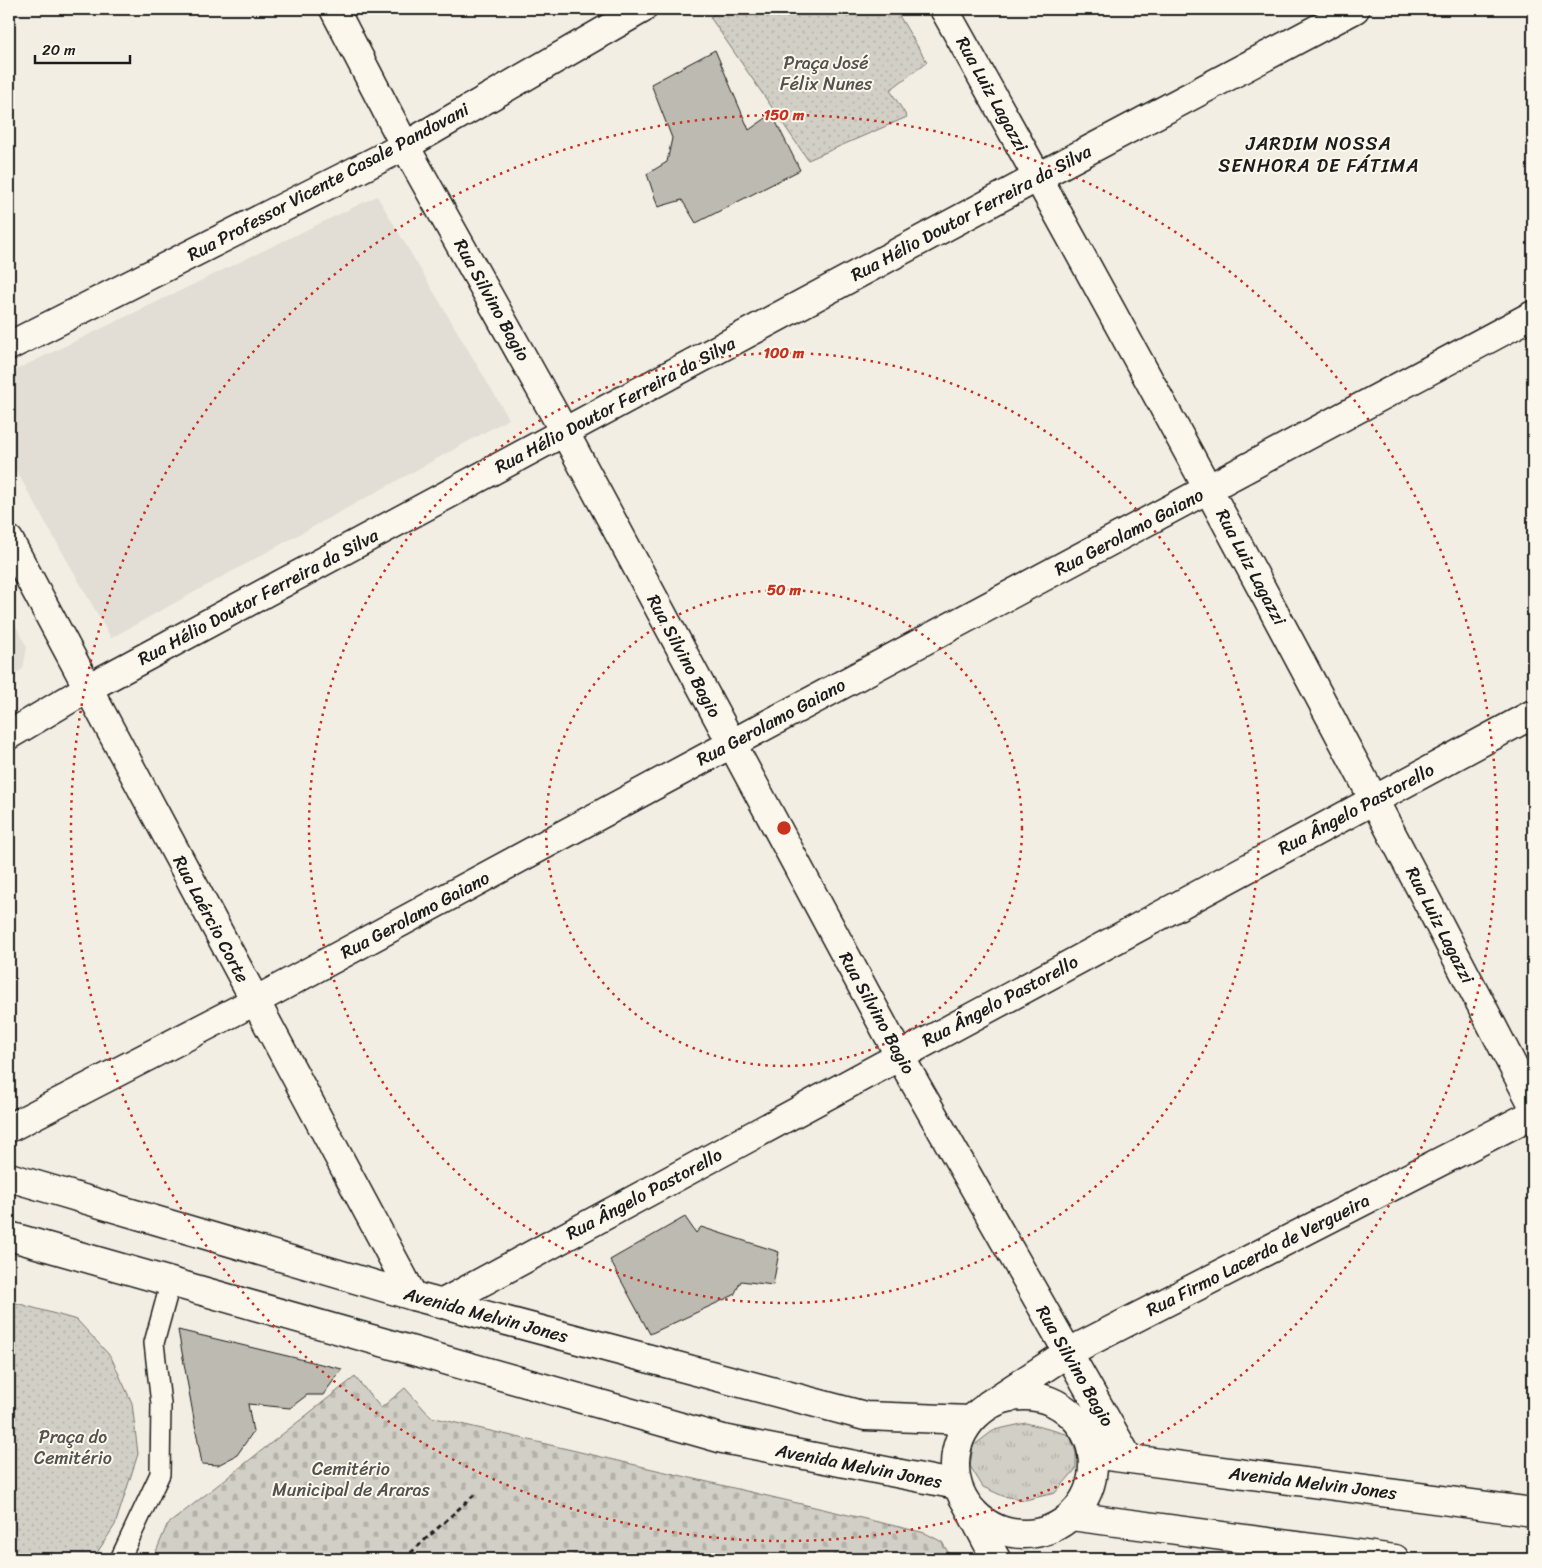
<svg xmlns="http://www.w3.org/2000/svg" width="1542" height="1568" viewBox="0 0 1542 1568" font-family="Sriracha,sans-serif">
  <style>
    .built { fill: #e2ded5 }
    .grass { fill: url(#grass-tufts); stroke: #777671 }
    .cemetery { fill: url(#cemetery-stones); stroke: #777671 }
    .park { fill: url(#park-dots); stroke: #777671 }
    .building { fill: #bdbab1; stroke: #1c1c1c }
    .lines { fill: none; stroke-linecap: round; stroke-linejoin: round }
    .lane-casing { stroke: #1c1c1c; stroke-width: 22 }
    .street-casing { stroke: #1c1c1c; stroke-width: 31 }
    .secondary-casing { stroke: #1c1c1c; stroke-width: 31 }
    .path { stroke: #1c1c1c; stroke-width: 3; stroke-dasharray: 5 4; stroke-linecap: butt }
    .lane { stroke: #fbf7ec; stroke-width: 19 }
    .street { stroke: #fbf7ec; stroke-width: 28 }
    .secondary { stroke: #fbf7ec; stroke-width: 28 }
    .ring { fill: none; stroke: #c8321e; stroke-width: 2.5; stroke-dasharray: 2.5 5 }
    .labels { text-anchor: middle; dominant-baseline: central; stroke-width: 4; stroke-linejoin: round; paint-order: stroke }
    .park-label { font-size: 18px; fill: #53524f; stroke: #fbf7ec }
    .street-label { font-size: 18px; fill: #1c1c1c; stroke: #fbf7ec }
    .neighbourhood-label { font-size: 19px; letter-spacing: 1px; fill: #1c1c1c; stroke: #fbf7ec }
    .centre { fill: #c8321e; stroke: #fbf7ec; stroke-width: 2.5 }
    .ring-label { font-size: 15px; text-anchor: middle; font-weight: bold; fill: #c8321e; stroke: #fbf7ec; stroke-width: 4; stroke-linejoin: round; paint-order: stroke }
  </style>
  <defs>
    <pattern id="grass-tufts" width="24" height="20" patternUnits="userSpaceOnUse" patternTransform="scale(1.25)"><rect width="24" height="20" fill="#d2cfc6"/><path d="M3 7l-1-3M5 7V3M7 7l1-3M15 17l-1-3M17 17v-4M19 17l1-3" fill="none" stroke="#b4b1aa"/></pattern>
    <pattern id="cemetery-stones" width="16" height="16" patternUnits="userSpaceOnUse" patternTransform="scale(1.25)"><rect width="16" height="16" fill="#d2cfc6"/><path d="M2 7V4a2 2 0 0 1 4 0v3zM10 15v-3a2 2 0 0 1 4 0v3z" fill="#b4b1aa"/></pattern>
    <pattern id="park-dots" width="8" height="8" patternUnits="userSpaceOnUse" patternTransform="scale(1.25)"><rect width="8" height="8" fill="#d2cfc6"/><path d="M2 2h.1M6 6h.1" fill="none" stroke="#b4b1aa" stroke-width="1.8" stroke-linecap="round"/></pattern>
  </defs>
  <rect width="100%" height="100%" fill="#f2eee4"/>
  <filter id="ink" filterUnits="userSpaceOnUse"><feTurbulence type="fractalNoise" baseFrequency=".02" numOctaves="2"/><feDisplacementMap in="SourceGraphic" scale="10" xChannelSelector="R" yChannelSelector="G"/><feConvolveMatrix kernelMatrix="1 2 1 2 8 2 1 2 1" color-interpolation-filters="sRGB"/></filter>
  <g filter="url(#ink)">
    <g class="built">
      <path d="M377 196 509 419 111 638 9 458V373Z"/>
      <path d="M9 613 27 647 23 669 9 677Z"/>
    </g>
    <path class="grass" d="M1026 1423 1070 1435 1076 1453V1469L1055 1493 1025 1500 1003 1496 983 1487 970 1466 973 1446 994 1430Z"/>
    <path class="cemetery" d="M355 1377 381 1408 405 1388 431 1417 925 1533 942 1542 952 1559H153L167 1525Z"/>
    <g class="park">
      <path d="M723 9H895L927 62 890 90 907 117 808 160 710 17Z"/>
      <path d="M9 1301 77 1320 111 1357 132 1403 138 1454 115 1525 93 1559H9Z"/>
    </g>
    <g class="building">
      <path d="M715 50 749 130 772 114 800 170 696 223 682 200 658 207 647 174 667 162 672 138 651 84Z"/>
      <path d="M685 1217 696 1233 701 1227 779 1252 773 1285 741 1281 734 1295 650 1334 610 1260Z"/>
      <path d="M178 1330 342 1369 323 1395H307L290 1408 248 1404 253 1432 237 1455 218 1465 202 1464Z"/>
    </g>
    <g class="lines">
      <defs>
        <path id="lane" d="M120 1559 160 1474 161 1404 154 1343 171 1281"/>
        <g id="street">
          <path d="M334 9 405 146 565 433 899 1055 1128 1458"/>
          <path d="M944 9C1147 371 1343 736 1533 1105"/>
          <path d="M9 346 405 146 642 9"/>
          <path d="M9 540 413 1296"/>
          <path d="M9 735 88 688 1038 177 1355 9"/>
          <path d="M9 1128 255 1001 731 744 1533 315"/>
          <path d="M441 1304 1533 714"/>
          <path d="M988 1405 1067 1353 1533 1114"/>
          <path d="M968 1506 996 1559"/>
        </g>
        <g id="secondary">
          <path d="M9 1177 413 1296 865 1416 970 1420"/>
          <path d="M9 1236 723 1439 957 1485"/>
          <circle cx="1024" cy="1465" r="69"/>
          <path d="M1092 1454 1533 1512"/>
          <path d="M1071 1516 1395 1559"/>
        </g>
      </defs>
      <use href="#lane" class="lane-casing"/>
      <use href="#street" class="street-casing"/>
      <use href="#secondary" class="secondary-casing"/>
      <path class="path" d="M404 1559 475 1494"/>
      <use href="#lane" class="lane"/>
      <use href="#street" class="street"/>
      <use href="#secondary" class="secondary"/>
    </g>
  </g>
  <g class="ring">
    <circle cx="784" cy="828" r="238"/>
    <circle cx="784" cy="828" r="475"/>
    <circle cx="784" cy="828" r="713"/>
  </g>
  <g class="labels">
    <g class="park-label">
      <text x="826" y="63">Praça José<tspan x="826" dy="21">Félix Nunes</tspan></text>
      <text x="73" y="1437">Praça do<tspan x="73" dy="21">Cemitério</tspan></text>
      <text x="351" y="1469">Cemitério<tspan x="351" dy="21">Municipal de Araras</tspan></text>
    </g>
    <g class="street-label">
      <text transform="translate(992 94) rotate(61)">Rua Luiz Lagazzi</text>
      <text transform="translate(328 182) rotate(-28)">Rua Professor Vicente Casale Pandovani</text>
      <text transform="translate(971 213) rotate(-28)">Rua Hélio Doutor Ferreira da Silva</text>
      <text transform="translate(492 300) rotate(61)">Rua Silvino Bagio</text>
      <text transform="translate(615 405) rotate(-28)">Rua Hélio Doutor Ferreira da Silva</text>
      <text transform="translate(1129 532) rotate(-28)">Rua Gerolamo Gaiano</text>
      <text transform="translate(1251 567) rotate(62)">Rua Luiz Lagazzi</text>
      <text transform="translate(258 597) rotate(-28)">Rua Hélio Doutor Ferreira da Silva</text>
      <text transform="translate(684 656) rotate(62)">Rua Silvino Bagio</text>
      <text transform="translate(771 722) rotate(-28)">Rua Gerolamo Gaiano</text>
      <text transform="translate(1356 809) rotate(-28)">Rua Ângelo Pastorello</text>
      <text transform="translate(415 915) rotate(-28)">Rua Gerolamo Gaiano</text>
      <text transform="translate(211 919) rotate(62)">Rua Laércio Corte</text>
      <text transform="translate(1440 925) rotate(63)">Rua Luiz Lagazzi</text>
      <text transform="translate(1000 1001) rotate(-28)">Rua Ângelo Pastorello</text>
      <text transform="translate(877 1013) rotate(61)">Rua Silvino Bagio</text>
      <text transform="translate(644 1194) rotate(-28)">Rua Ângelo Pastorello</text>
      <text transform="translate(1258 1255) rotate(-27)">Rua Firmo Lacerda de Vergueira</text>
      <text transform="translate(486 1315) rotate(15)">Avenida Melvin Jones</text>
      <text transform="translate(1075 1366) rotate(60)">Rua Silvino Bagio</text>
      <text transform="translate(859 1466) rotate(11)">Avenida Melvin Jones</text>
      <text transform="translate(1313 1483) rotate(7)">Avenida Melvin Jones</text>
    </g>
    <g class="neighbourhood-label">
      <text x="1319" y="143">JARDIM NOSSA<tspan x="1319" dy="22">SENHORA DE FÁTIMA</tspan></text>
    </g>
  </g>
  <circle cx="784" cy="828" r="8" class="centre"/>
  <g class="ring-label">
    <text x="784" y="120">150 m</text>
    <text x="784" y="358">100 m</text>
    <text x="784" y="595">50 m</text>
  </g>
  <rect width="1542" height="1568" fill="none" stroke="#fbf7ec" stroke-width="30"/>
  <rect x="15" y="15" width="1512" height="1538" fill="none" stroke="#1c1c1c" stroke-width="2" filter="url(#ink)"/>
  <path d="M35 55v8h95v-8" fill="none" stroke="#1c1c1c" stroke-width="2.5"/>
  <text x="42" y="55" font-size="15" fill="#1c1c1c" stroke="#fbf7ec" stroke-width="4" paint-order="stroke">20 m</text>
</svg>
